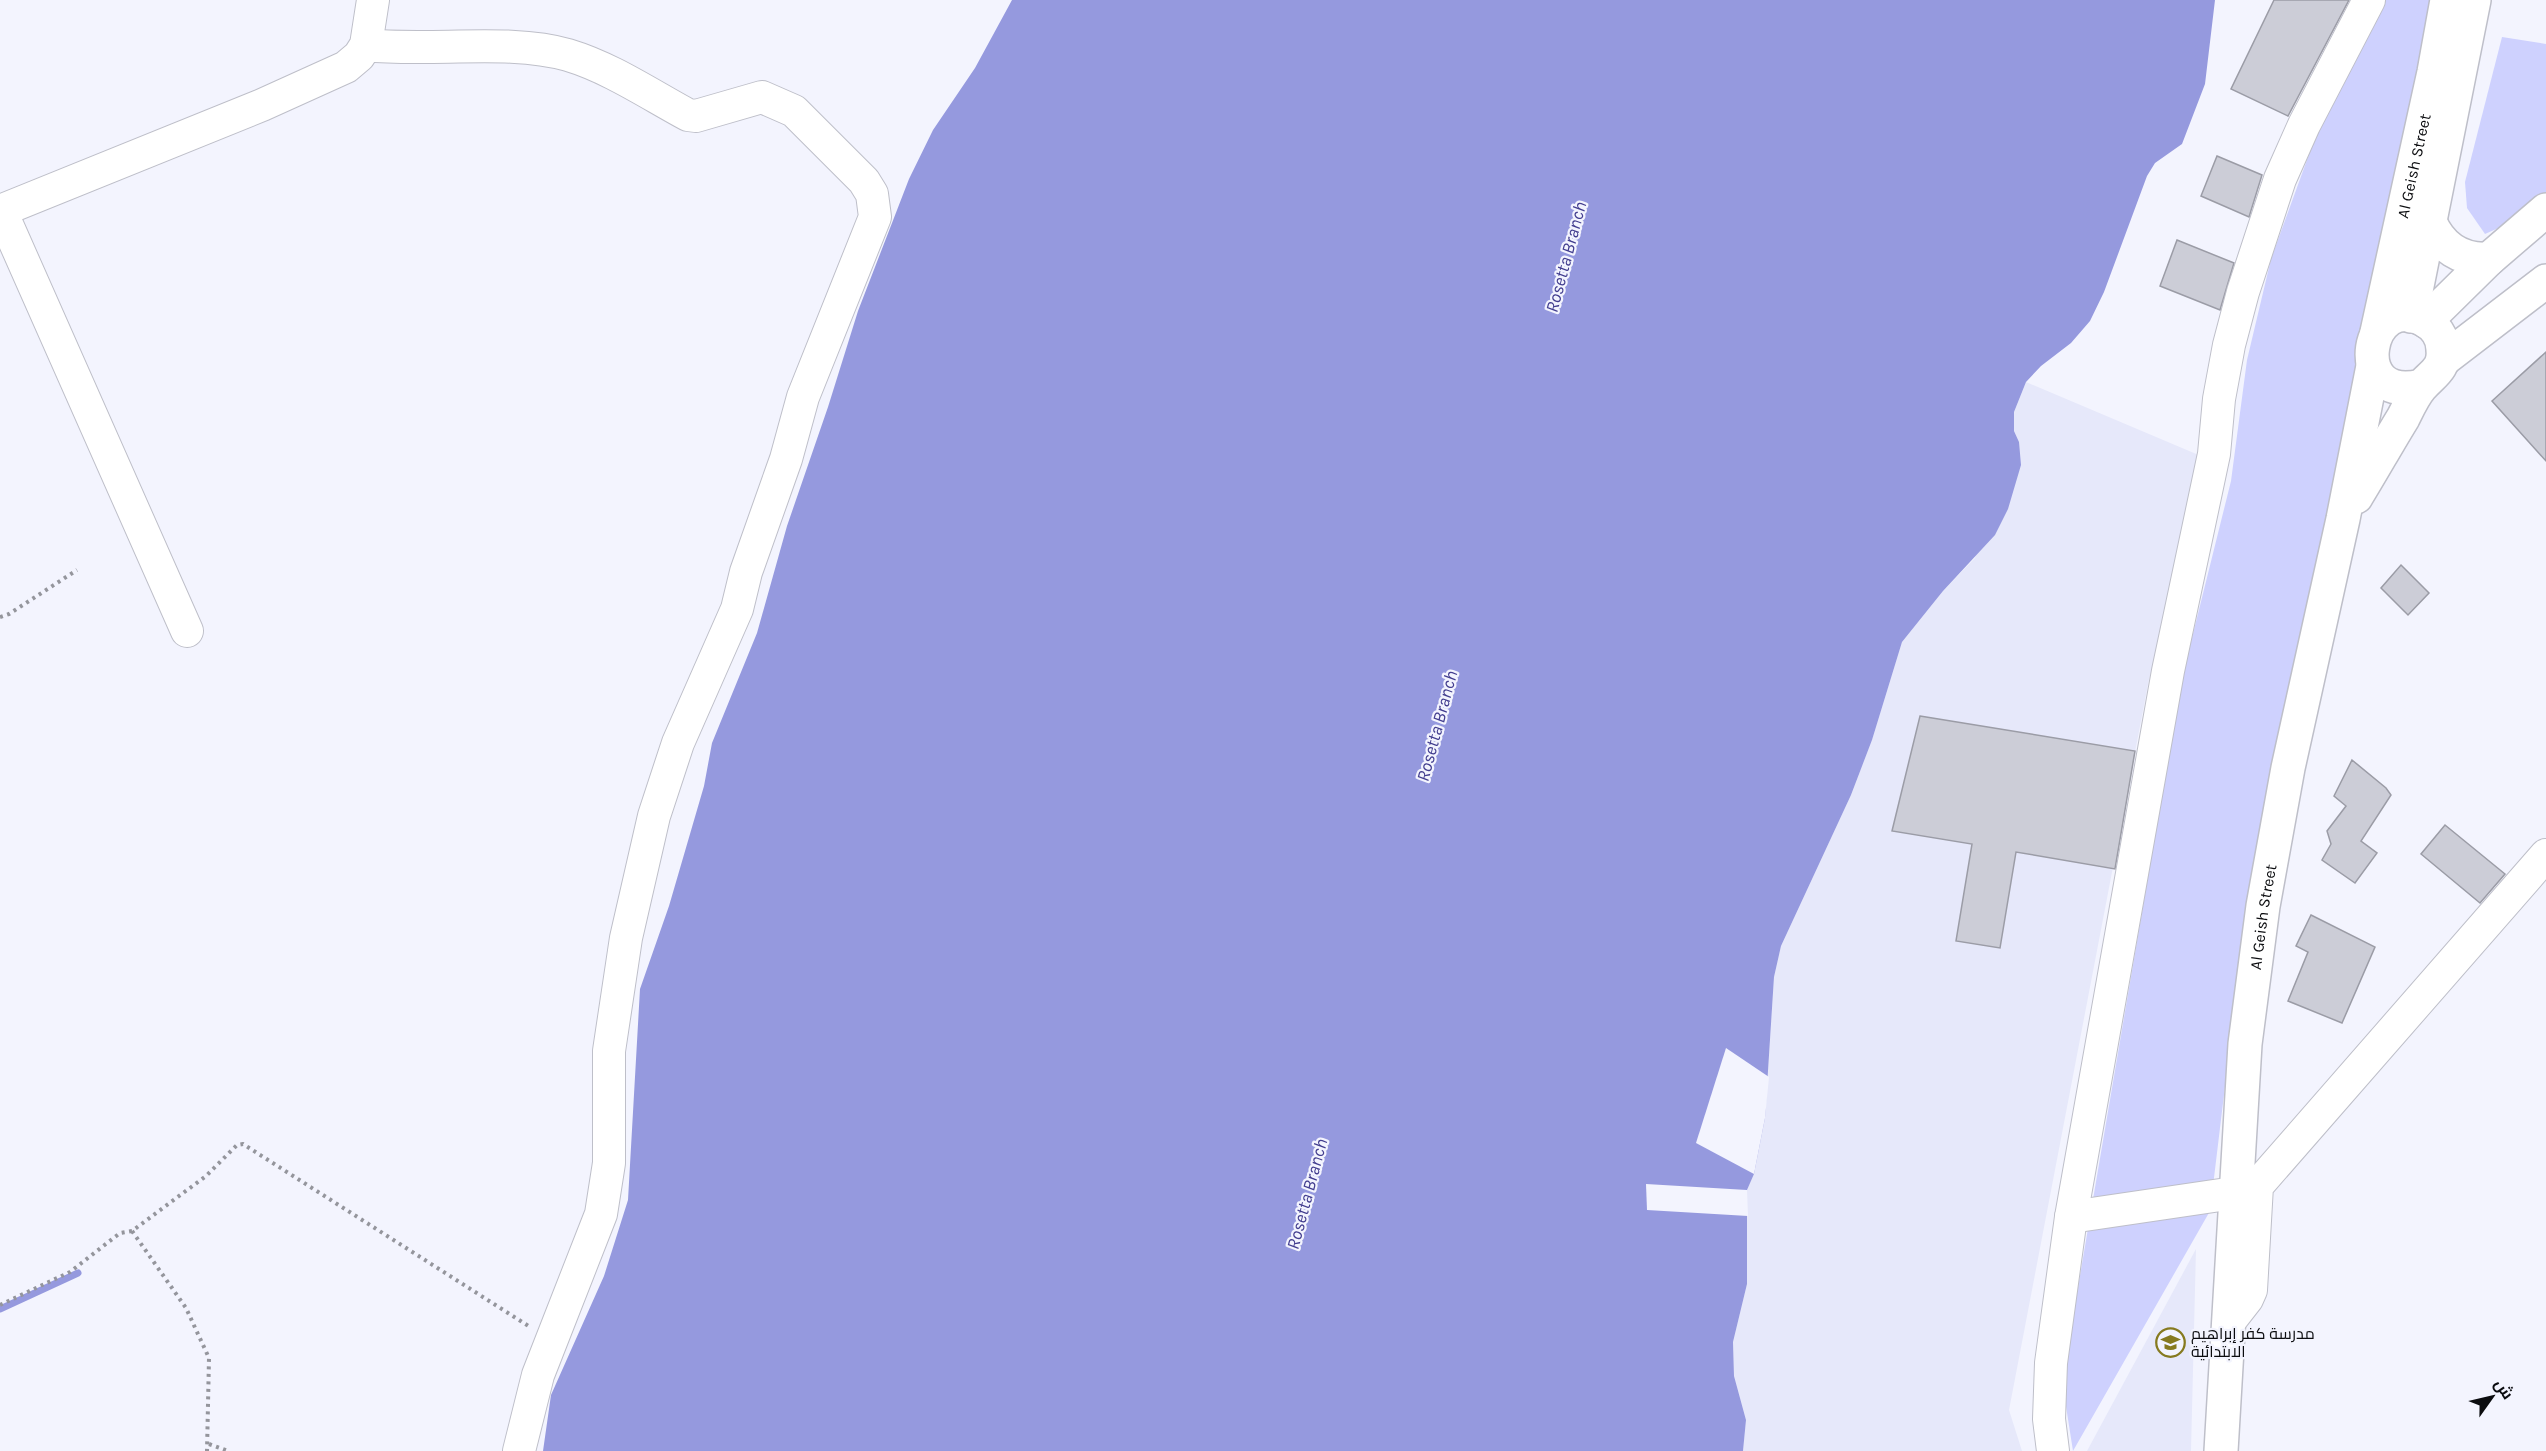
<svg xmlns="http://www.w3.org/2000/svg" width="2546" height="1451" viewBox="0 0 2546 1451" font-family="Karla,Cairo,sans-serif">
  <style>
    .built { fill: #e6e8fa }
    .green { fill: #ced1fe }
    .water { fill: #9599de }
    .pier { fill: #f3f4fe }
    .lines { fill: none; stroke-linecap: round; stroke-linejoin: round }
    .stream { stroke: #9599de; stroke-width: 7 }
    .building { fill: #cccdd7; stroke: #9b9ca6; stroke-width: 1.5 }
    .minor-casing { stroke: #bebfc9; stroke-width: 34 }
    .major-casing { stroke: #bebfc9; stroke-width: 36 }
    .highway-casing { stroke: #bebfc9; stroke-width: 36 }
    .path { stroke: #94959c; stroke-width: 4; stroke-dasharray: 3 4.5; stroke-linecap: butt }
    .minor { stroke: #fff; stroke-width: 32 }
    .major { stroke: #fff; stroke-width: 33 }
    .highway { stroke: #fff; stroke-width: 33 }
    .labels { text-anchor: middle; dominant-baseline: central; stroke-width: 4.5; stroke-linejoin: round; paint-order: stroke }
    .street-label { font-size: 16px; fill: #0b0c0f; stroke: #f3f4fe }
    .poi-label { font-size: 16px; fill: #0b0c0f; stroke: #f3f4fe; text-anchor: start }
    .water-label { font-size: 18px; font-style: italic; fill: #423d8f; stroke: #f3f4fe }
  </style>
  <rect width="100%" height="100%" fill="#f3f4fe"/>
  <g class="built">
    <path d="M2026 382 2201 456 2204 481 2149 679 2009 1410 2022 1451H1743L1746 1420 1734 1376 1733 1342 1747 1284V1190L1754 1174 1765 1118 1774 977 1781 946 1851 795 1872 740 1902 642 1943 591 1975 558 2019 442 2014 431V412Z"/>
    <path d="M2196 1249 2191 1451H2087Z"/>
  </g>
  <g class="green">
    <path d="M2373 0H2436L2236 995 2210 1211 2073 1451 2062 1381 2182 678 2231 481 2247 360 2271 259 2357 22Z"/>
    <path d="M2502 37 2546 44V193L2512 222 2485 234 2467 208 2465 182Z"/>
  </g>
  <path class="water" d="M1012 0H2215L2205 84 2182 144 2155 163 2147 176 2104 292 2090 321 2071 343 2041 366 2026 382 2014 412V431L2019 442 2021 465 2008 509 1995 535 1943 591 1902 642 1872 740 1851 795 1781 946 1774 977 1765 1118 1754 1174 1747 1190V1284L1733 1342 1734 1376 1746 1420 1743 1451H543L551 1395 604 1276 628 1200 640 989 669 906 704 786 712 743 757 633 787 526 828 407 858 311 909 179 933 130 975 68Z"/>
  <g class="pier">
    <path d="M1726 1048 1769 1077 1765 1118 1754 1174 1696 1143Z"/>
    <path d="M1646 1184 1747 1190 1748 1216 1647 1210Z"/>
  </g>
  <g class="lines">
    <path class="stream" d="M0 1309 78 1273"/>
  </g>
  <g class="building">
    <path d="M2274 0H2349L2288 116 2231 89Z"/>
    <path d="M2217 156 2262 175 2249 217 2201 196Z"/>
    <path d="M2177 240 2234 263 2220 310 2160 286Z"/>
    <path d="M2546 352V461L2492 401Z"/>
    <path d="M2401 565 2429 593 2408 615 2381 588Z"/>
    <path d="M1920 716 2135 751 2115 869 2016 852 2000 948 1956 941 1972 844 1892 831Z"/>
    <path d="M2352 760 2386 788 2391 795 2361 841 2377 853 2355 883 2322 860 2331 844 2327 831 2346 806 2334 796Z"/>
    <path d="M2445 825 2505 874 2480 903 2421 854Z"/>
    <path d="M2311 915 2375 947 2342 1023 2288 1001 2308 952 2296 946Z"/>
  </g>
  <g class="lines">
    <defs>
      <g id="minor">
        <path d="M366 45C430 52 510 38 568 55 611 68 649 94 688 115L696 116 762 97 794 111 864 181 872 194 875 217 803 397 786 459 746 572 737 609 678 743 654 816 626 938 609 1051V1163L601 1214 538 1375 519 1451"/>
        <path d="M0 211 262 105 346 67 359 56 366 45 373 0"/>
        <path d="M1 211 187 631"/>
        <path d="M2071 1217 2234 1193"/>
        <path d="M2229 1322 2247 1299 2251 1290 2257 1186 2546 855"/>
        <path d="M2053 1451 2049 1419 2051 1363 2071 1217 2168 671 2214 454 2219 399 2229 345 2243 292 2280 179 2304 125 2369 0"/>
      </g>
      <g id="major">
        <path d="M2430 222C2441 247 2461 261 2489 259"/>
        <path d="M2411 316 2474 0"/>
        <path id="s1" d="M2377 332 2434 72 2447 0"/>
        <path d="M2443 360 2546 281"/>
        <path d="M2356 497C2372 471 2387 444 2403 418 2408 408 2414 395 2421 387 2432 374 2445 369 2443 350 2443 337 2435 326 2424 320 2368 288 2344 404 2421 386"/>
        <path id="s2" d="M2221 1451 2245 1044 2263 906 2288 768 2343 519 2373 366"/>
      </g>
      <path id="highway" d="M2426 321 2489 259 2546 210"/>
    </defs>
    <use href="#minor" class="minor-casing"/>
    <use href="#major" class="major-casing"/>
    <use href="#highway" class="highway-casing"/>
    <g class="path">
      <path d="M0 617 9 614 77 570"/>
      <path d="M132 1231 186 1308 209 1358 207 1451"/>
      <path d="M0 1305 70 1272 120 1233 132 1231 206 1176 237 1145 243 1144 530 1327"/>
      <path d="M209 1444 228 1451"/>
    </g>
    <use href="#minor" class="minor"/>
    <use href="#major" class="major"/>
    <use href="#highway" class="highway"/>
  </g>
  <defs>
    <symbol id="school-ring" viewBox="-11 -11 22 22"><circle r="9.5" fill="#f3f4fe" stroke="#867a1f" stroke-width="1.5"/><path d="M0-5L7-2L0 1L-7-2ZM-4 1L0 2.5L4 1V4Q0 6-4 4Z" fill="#867a1f"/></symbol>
  </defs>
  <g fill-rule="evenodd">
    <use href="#school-ring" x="2154" y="1326" width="33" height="33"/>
  </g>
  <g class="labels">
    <g class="street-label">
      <text stroke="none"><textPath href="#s1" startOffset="170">Al Geish Street</textPath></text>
      <text stroke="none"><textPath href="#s2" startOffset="536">Al Geish Street</textPath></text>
    </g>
    <g class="poi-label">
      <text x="2191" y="1333">مدرسة كفر إبراهيم<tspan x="2191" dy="18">الابتدائية</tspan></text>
    </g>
    <g class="water-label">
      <text transform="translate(1566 257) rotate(-75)">Rosetta Branch</text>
      <text transform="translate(1437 726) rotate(-75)">Rosetta Branch</text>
      <text transform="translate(1307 1194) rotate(-75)">Rosetta Branch</text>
    </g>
  </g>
  <g transform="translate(2492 1397) rotate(56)" stroke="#f3f4fe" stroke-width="4.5" paint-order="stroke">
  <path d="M0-4.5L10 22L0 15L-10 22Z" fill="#0b0c0f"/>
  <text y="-9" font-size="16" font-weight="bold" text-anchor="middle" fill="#0b0c0f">ش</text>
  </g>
</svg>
